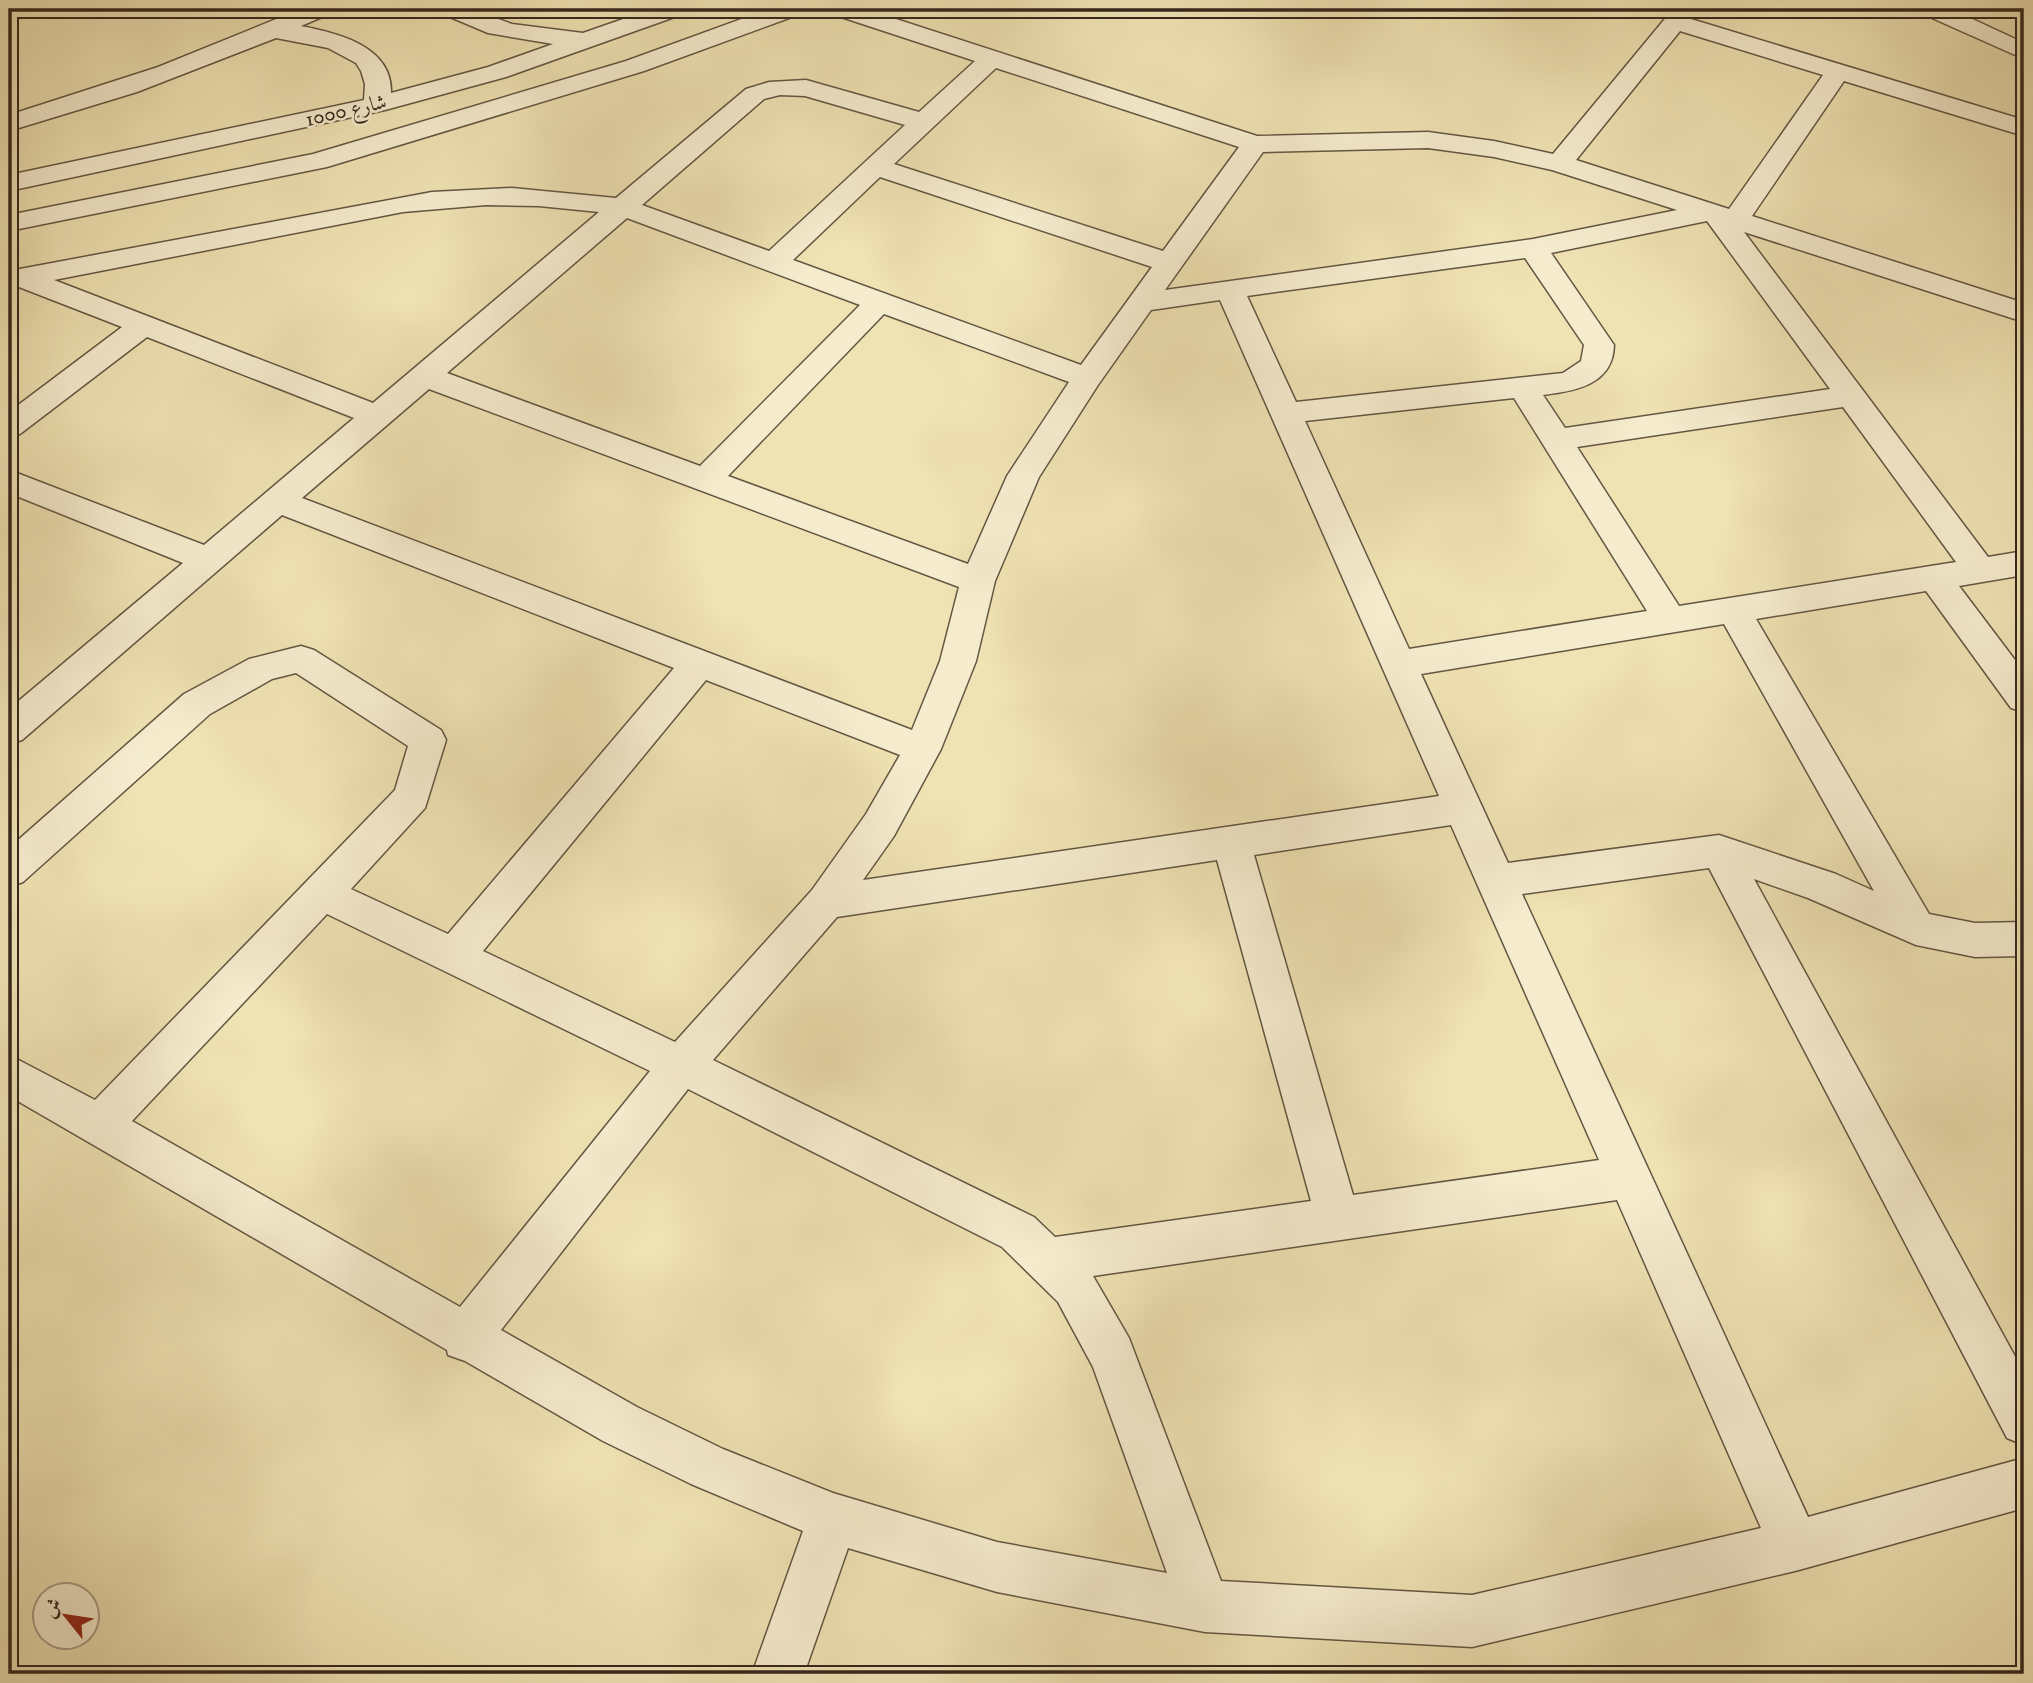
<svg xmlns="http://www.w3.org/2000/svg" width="2033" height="1683" viewBox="0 0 2033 1683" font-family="'IM FELL DW Pica',Amiri,serif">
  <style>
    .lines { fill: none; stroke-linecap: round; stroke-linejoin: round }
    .minor-casing { stroke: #645642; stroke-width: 3 }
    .tertiary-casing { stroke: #645642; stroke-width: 3 }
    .minor { fill: #f5ecce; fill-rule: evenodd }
    .tertiary { fill: #f5ecce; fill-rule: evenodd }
    .labels { text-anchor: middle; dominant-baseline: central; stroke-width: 5; stroke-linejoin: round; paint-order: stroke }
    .far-street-label { font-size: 21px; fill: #36271d; stroke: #f5ecce }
  </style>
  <rect width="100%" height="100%" fill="#efe2b3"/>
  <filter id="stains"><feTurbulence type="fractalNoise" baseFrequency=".00286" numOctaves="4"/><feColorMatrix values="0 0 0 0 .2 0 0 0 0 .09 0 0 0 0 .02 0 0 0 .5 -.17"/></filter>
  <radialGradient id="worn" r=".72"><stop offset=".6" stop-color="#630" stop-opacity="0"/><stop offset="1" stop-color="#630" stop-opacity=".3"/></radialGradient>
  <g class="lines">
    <defs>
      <g id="minor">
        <path d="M769 9H803L800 14 644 71 327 167 9 231V215L313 154 626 61Z"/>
        <path d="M829 9H865L1257 136 1428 132 1494 141 1553 154 1673 9H1698L1691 19 2024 120V136L1844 81 1752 216 2024 303V322L1744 232 1988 557 2024 551V575L1959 586 2024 672V712L2011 708 1926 591 1756 619 1929 914 1975 923 2024 922V956L1975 957 1916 945 1808 898 1754 879 2024 1373V1445L2007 1438 1709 868 1522 894 1808 1517 2024 1458V1508L1795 1571 1472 1647 1205 1632 997 1592 848 1548 804 1674H752L803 1531 691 1484 603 1441 465 1361 448 1355 447 1350 9 1096V1055L95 1100 395 790 408 746 296 673 272 679 210 714 23 882 9 887V848L184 694 249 659 301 646 314 650 441 730 446 740 425 808 351 889 448 934 674 668 282 515 22 740 9 744V709L183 563 9 493V470L204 545 354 418 147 337 20 434 9 437V412L122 327 19 287 9 289V271L432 192 512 188 616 198 746 89 769 82 806 80 919 112 975 61 832 14ZM1680 31 1823 75 1729 209 1576 160ZM996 68 1239 147 1163 251 894 164ZM780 95 805 96 905 125 769 251 642 205 764 99ZM1428 148 1494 157 1552 170 1677 210 1533 239 1165 290 1263 152ZM880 177 1152 267 1081 365 793 260ZM486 205 539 206 599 212 373 403 54 280 403 212ZM627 218 860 305 700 466 447 373ZM1707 221 1830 389 1565 428 1543 395C1575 391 1613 385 1614 345L1551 253ZM1525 258 1584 345 1581 361 1563 373 1296 402 1247 296ZM1220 300 1439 796 863 880 894 836 941 749 976 661 995 581 1039 477 1098 385 1151 310ZM884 314 1069 382 1007 476 968 564 728 476ZM429 389 959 587 940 661 912 730 302 498ZM1514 398 1647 611 1409 649 1305 421ZM1843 407 1956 562 1679 606 1577 447ZM1724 624 1874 891 1836 874 1719 835 1508 863 1421 674ZM706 680 900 755 866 814 812 890 675 1042 483 951ZM1451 825 1599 1160 1353 1195 1254 855ZM1217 860 1311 1201 1055 1237 1034 1217 713 1060 837 917ZM327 914 650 1071 460 1307 132 1121ZM688 1089 1002 1247 1058 1302 1093 1367 1167 1573 997 1542 833 1493 723 1449 637 1407 501 1330ZM1617 1200 1761 1528 1472 1595 1221 1581 1129 1338 1093 1276Z"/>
        <path d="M1920 9H1951L2024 43V59L1923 14Z"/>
      </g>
      <path id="tertiary" d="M301 9H332L329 14 301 26C337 33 393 46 391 93L488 67 553 44 488 33 443 14 440 9H471L512 24 583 33 652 9H686L683 14 506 77 385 110 9 191V175L364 100 365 84 361 71 356 63 328 48 276 38 137 92 9 131V115L158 67Z"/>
    </defs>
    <use href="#minor" class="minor-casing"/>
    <use href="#tertiary" class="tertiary-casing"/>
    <use href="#minor" class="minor"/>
    <use href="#tertiary" class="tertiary"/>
  </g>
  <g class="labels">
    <g class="far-street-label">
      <text transform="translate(346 111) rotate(-13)">شارع 1000</text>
    </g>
  </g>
  <rect width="2033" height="1683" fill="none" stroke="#efe2b3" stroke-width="35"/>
  <rect x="10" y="10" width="2012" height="1662" fill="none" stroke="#36271d" stroke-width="3.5"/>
  <rect x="18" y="18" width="1998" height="1648" fill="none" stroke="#36271d" stroke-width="2"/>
  <g transform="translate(66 1616) rotate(300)"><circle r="33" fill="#f5ecce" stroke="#a99d87" stroke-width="2"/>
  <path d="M0-5L12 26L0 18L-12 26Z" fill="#8f2418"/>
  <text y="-10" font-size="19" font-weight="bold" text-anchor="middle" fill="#36271d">ش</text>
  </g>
  <rect width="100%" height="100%" filter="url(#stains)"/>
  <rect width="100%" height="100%" fill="url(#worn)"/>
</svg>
